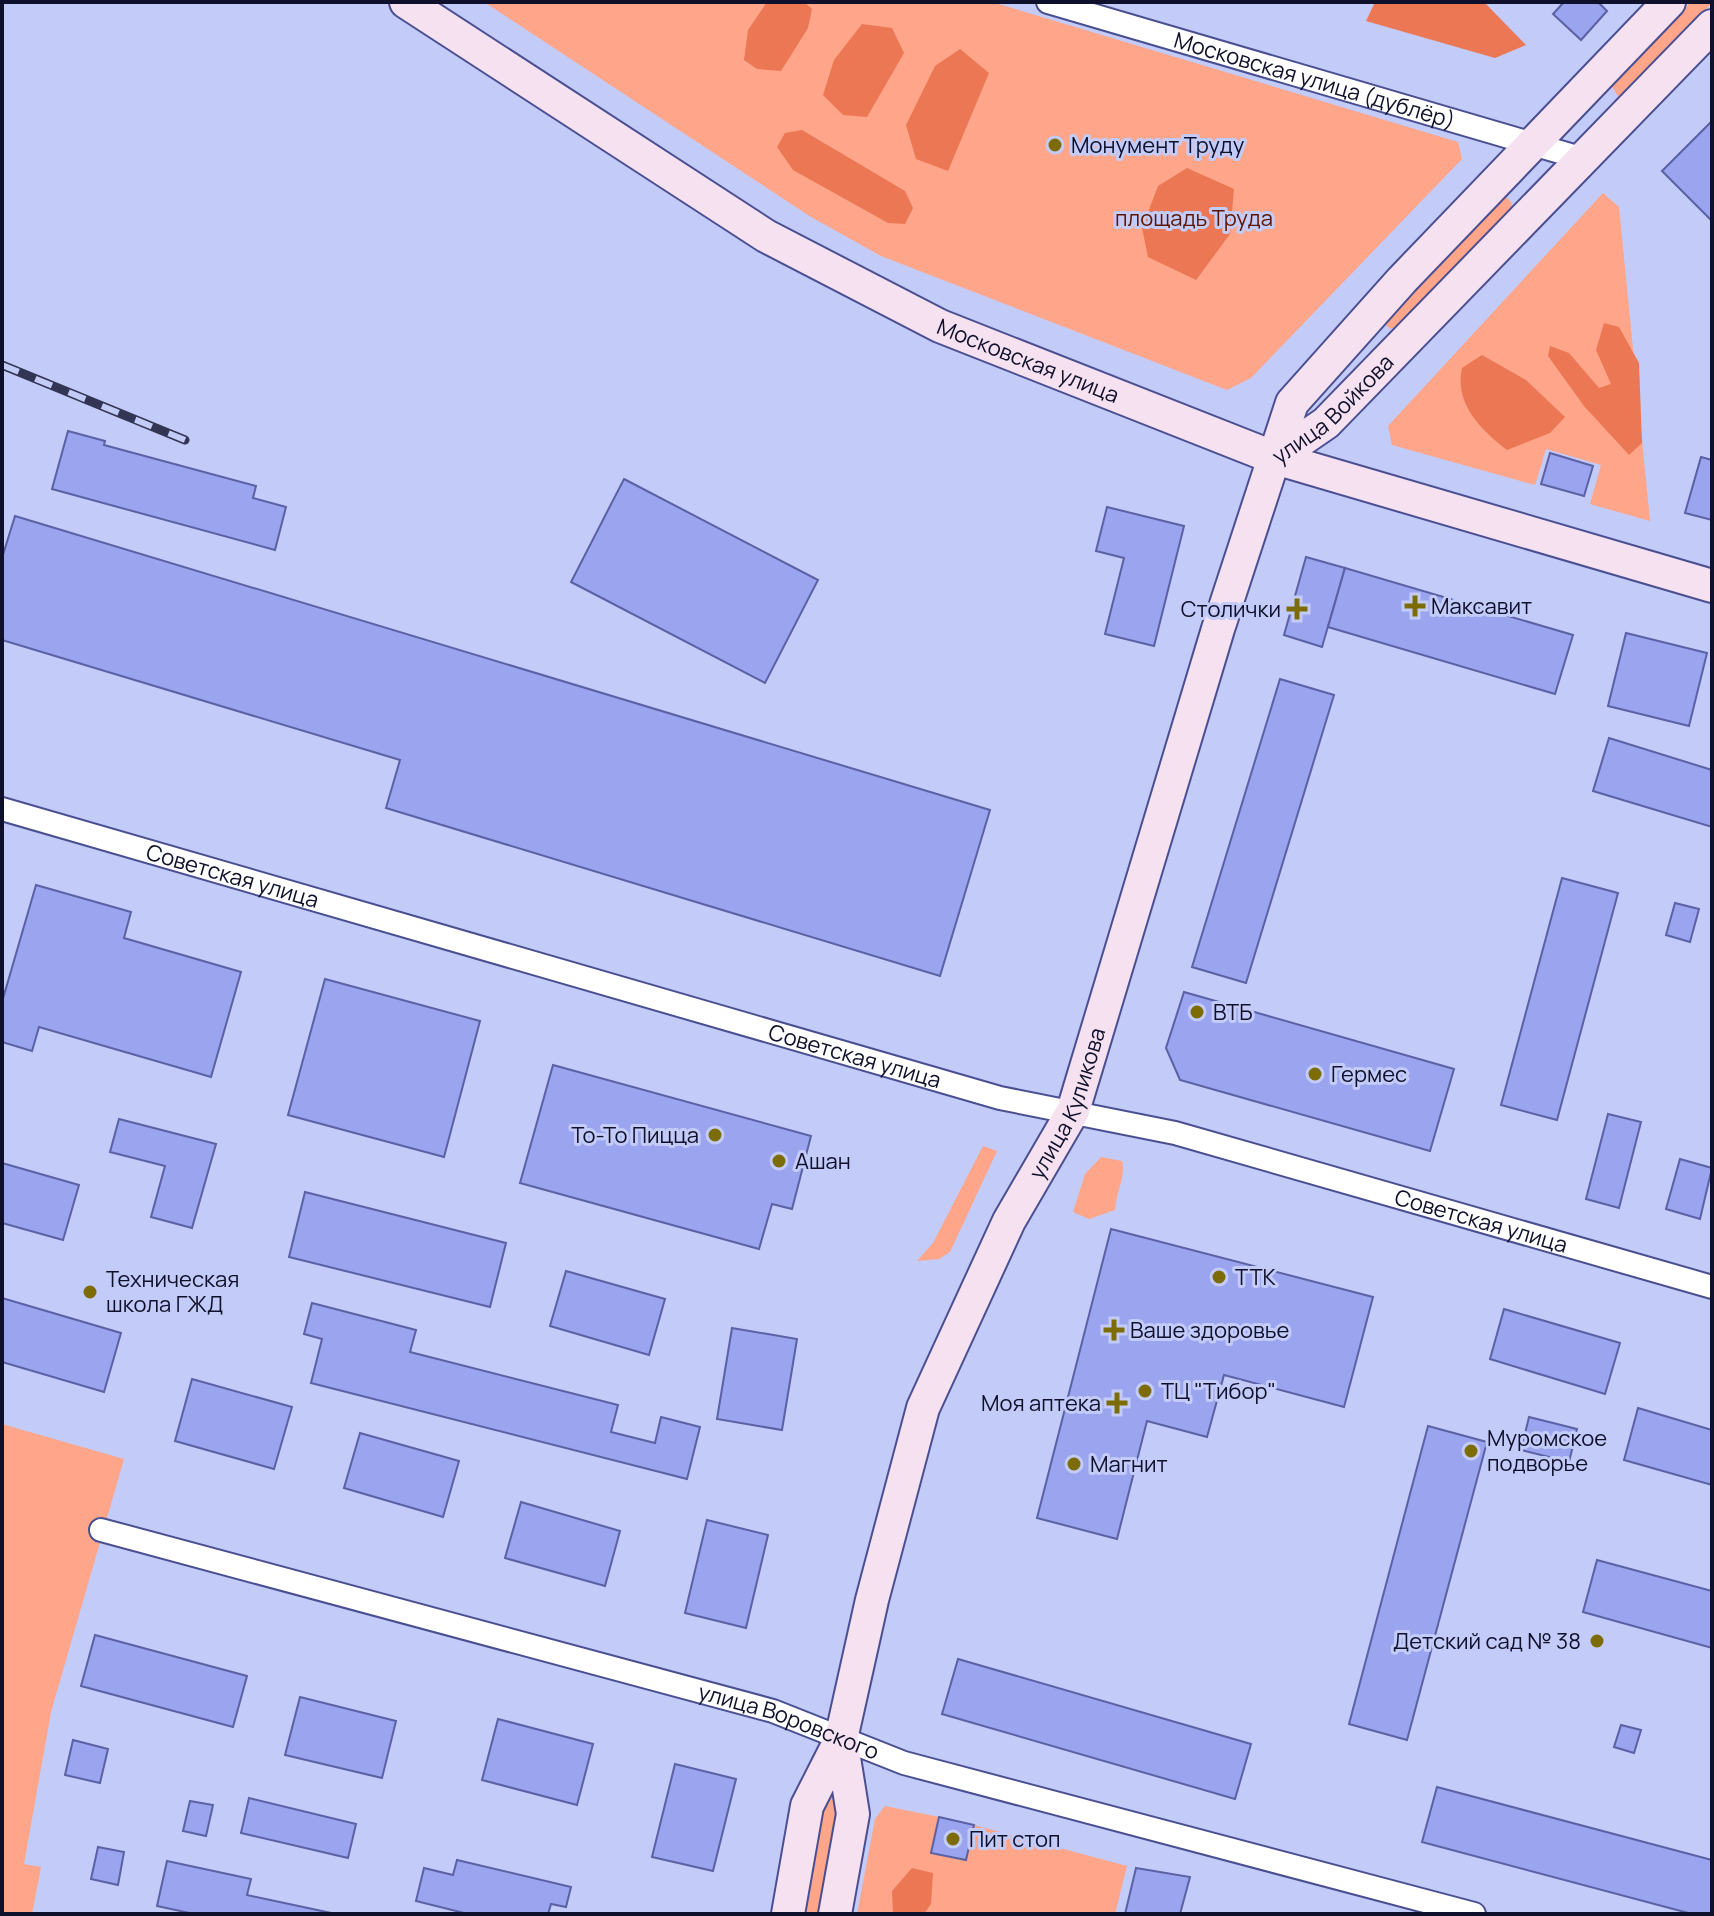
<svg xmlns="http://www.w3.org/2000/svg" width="1714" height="1916" viewBox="0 0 1714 1916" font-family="Manrope,sans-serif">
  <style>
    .green { fill: #fea58a }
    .forest { fill: #ec7754 }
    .building { fill: #9ba4ee; stroke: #5a61a4; stroke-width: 2 }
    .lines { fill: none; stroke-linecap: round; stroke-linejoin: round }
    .street-casing { stroke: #4a4f91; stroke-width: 26 }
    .secondary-casing { stroke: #4a4f91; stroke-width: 36 }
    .street { stroke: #fff; stroke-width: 22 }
    .secondary { stroke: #f6e1f0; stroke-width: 32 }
    .rail-casing { stroke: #333554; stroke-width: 9 }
    .rail { stroke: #c3cbf8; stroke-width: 6; stroke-dasharray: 18; stroke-linecap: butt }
    .poi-dot { fill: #7d6c05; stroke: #c3cbf8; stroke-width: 3 }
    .labels { text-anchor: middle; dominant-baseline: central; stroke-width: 6; stroke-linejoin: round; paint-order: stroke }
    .street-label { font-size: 22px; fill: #0f102b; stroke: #c3cbf8 }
    .poi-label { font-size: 22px; fill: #0f102b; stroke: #c3cbf8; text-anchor: start }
    .park-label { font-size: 22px; fill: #5e1500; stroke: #c3cbf8 }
  </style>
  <rect width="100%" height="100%" fill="#c3cbf8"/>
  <g class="green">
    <path d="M484 2H992L1458 142 1462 159 1251 378 1227 390 881 256 811 217Z"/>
    <path d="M1691 2 1712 3 1624 94 1618 96 1611 85Z"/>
    <path d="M1603 193 1619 207 1650 521 1590 504 1601 465 1546 449 1535 485 1392 445 1388 426Z"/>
    <path d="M1506 197 1512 203 1511 209 1397 326 1390 329 1384 323 1386 315 1500 198Z"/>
    <path d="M983 1146 997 1151 950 1252 939 1259 917 1261 933 1243Z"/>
    <path d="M1101 1157 1122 1161C1126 1176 1116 1193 1115 1210L1089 1219 1073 1212 1085 1174Z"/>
    <path d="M2 1424 124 1459 51 1712 24 1864 41 1867 32 1914H2Z"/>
    <path d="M823 1790 842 1794 821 1914H802Z"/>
    <path d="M885 1806 939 1817 932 1853 966 1860 974 1825 1127 1866 1115 1914H857L875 1819Z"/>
  </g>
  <g class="forest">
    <path d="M767 2H804L812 9 808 28 781 71 757 69 744 60 748 30Z"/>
    <path d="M1375 2H1484L1526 45 1495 58 1366 21Z"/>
    <path d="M862 24 892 28 904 53 867 117 843 115 823 95 834 60Z"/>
    <path d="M960 49 989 73 948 171 916 159 906 125 935 66Z"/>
    <path d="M802 130 905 191 913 208 905 224 888 223 793 170 777 147 785 133Z"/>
    <path d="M1187 168 1234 189 1230 234 1196 280 1148 257 1142 228 1158 186Z"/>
    <path d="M1604 323 1619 327 1639 363 1642 443 1629 455 1584 406 1548 356 1550 346 1569 353 1599 388 1611 384 1596 350Z"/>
    <path d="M1482 355 1526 380 1565 417 1550 433 1507 450C1481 430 1454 404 1462 368Z"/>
    <path d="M912 1868 933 1873 931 1904 924 1914H893L892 1891Z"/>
  </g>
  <g class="building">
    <path d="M1564 2H1598L1607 11 1581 40 1553 14Z"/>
    <path d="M1712 121V221L1662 171Z"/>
    <path d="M68 431 105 441 104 445 256 486 253 498 286 507 275 550 52 489Z"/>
    <path d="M1550 453 1593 466 1584 496 1541 484Z"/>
    <path d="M1701 457 1712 460V520L1685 513Z"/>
    <path d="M624 479 818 580 765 683 571 582Z"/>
    <path d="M1107 507 1184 526 1154 646 1105 634 1124 558 1096 551Z"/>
    <path d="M15 516 990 810 940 976 386 808 400 760 2 640V558Z"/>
    <path d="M1306 557 1345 568 1322 647 1284 635Z"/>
    <path d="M1345 568 1573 635 1555 694 1328 627Z"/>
    <path d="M1626 633 1707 653 1689 726 1608 706Z"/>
    <path d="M1280 679 1334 695 1246 983 1192 967Z"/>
    <path d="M1609 738 1712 770V827L1593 791Z"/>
    <path d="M1562 878 1618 893 1557 1120 1501 1105Z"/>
    <path d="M36 885 131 912 124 938 241 972 211 1077 39 1027 32 1051 2 1042V1002Z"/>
    <path d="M1675 903 1699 909 1690 942 1666 935Z"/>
    <path d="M325 979 480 1021 444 1157 288 1115Z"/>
    <path d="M1184 992 1454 1069 1430 1151 1180 1080 1166 1048Z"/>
    <path d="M553 1065 811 1136 792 1209 772 1204 759 1249 520 1183Z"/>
    <path d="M1608 1114 1641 1122 1619 1208 1586 1199Z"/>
    <path d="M119 1119 216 1144 192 1228 151 1217 165 1166 110 1152Z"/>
    <path d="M1680 1159 1712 1168 1700 1219 1666 1209Z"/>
    <path d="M2 1163 79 1185 63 1240 2 1223Z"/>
    <path d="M305 1192 506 1243 490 1307 289 1257Z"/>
    <path d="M1111 1229 1373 1297 1344 1407 1224 1375 1207 1437 1147 1421 1117 1539 1037 1518Z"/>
    <path d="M566 1271 665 1299 649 1355 550 1326Z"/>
    <path d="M2 1298 121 1333 104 1392 2 1362Z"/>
    <path d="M312 1303 416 1330 410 1352 618 1405 611 1432 655 1443 661 1417 700 1427 687 1479 311 1383 322 1339 304 1334Z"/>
    <path d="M1504 1309 1620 1343 1605 1394 1490 1359Z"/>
    <path d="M732 1328 797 1339 782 1430 717 1419Z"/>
    <path d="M192 1379 292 1407 274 1469 175 1441Z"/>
    <path d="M1638 1408 1712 1430V1485L1624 1460Z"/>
    <path d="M1529 1417 1577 1429 1569 1462 1521 1450Z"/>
    <path d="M1428 1426 1487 1442 1407 1740 1349 1724Z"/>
    <path d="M360 1433 459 1461 443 1517 344 1488Z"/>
    <path d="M521 1502 620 1531 605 1586 505 1558Z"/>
    <path d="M707 1520 768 1535 746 1628 685 1613Z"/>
    <path d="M1597 1560 1712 1591V1648L1583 1612Z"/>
    <path d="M95 1635 247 1676 233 1727 81 1686Z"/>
    <path d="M958 1659 1251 1744 1235 1799 942 1714Z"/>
    <path d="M300 1697 396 1721 382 1778 285 1755Z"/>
    <path d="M498 1719 593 1744 577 1805 482 1780Z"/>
    <path d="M1621 1725 1641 1730 1634 1753 1614 1747Z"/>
    <path d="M73 1740 108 1749 100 1783 65 1775Z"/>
    <path d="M675 1764 736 1779 713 1871 652 1857Z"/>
    <path d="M1437 1787 1712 1860V1914H1692L1422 1842Z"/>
    <path d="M249 1798 356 1824 348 1858 241 1833Z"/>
    <path d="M190 1801 213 1805 206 1836 183 1831Z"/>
    <path d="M939 1817 974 1825 966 1860 931 1853Z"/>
    <path d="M98 1847 124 1852 118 1885 91 1879Z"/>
    <path d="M457 1860 571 1887 566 1907 551 1904 548 1914H468L416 1901 424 1868 453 1875Z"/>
    <path d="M167 1861 251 1879 247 1895 336 1914H194L157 1906Z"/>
    <path d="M1136 1868 1190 1877 1180 1914H1125Z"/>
  </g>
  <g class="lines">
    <defs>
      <g id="street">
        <path id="s1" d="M1048 2 1584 159"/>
        <path id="s2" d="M2 809 1000 1098 1175 1133 1712 1287"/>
        <path id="s3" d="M101 1530 773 1711 904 1763 1474 1914"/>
      </g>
      <g id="secondary">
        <path id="s4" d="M406 2 766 236 940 326 1275 458 1712 586"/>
        <path id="s5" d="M1275 458 1326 423 1712 26"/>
        <path id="s6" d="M788 1914 807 1806 841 1739 872 1600 923 1408 1009 1221 1073 1111 1218 629 1292 403 1402 280 1669 2"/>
        <path d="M835 1914 853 1814 841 1739"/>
      </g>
    </defs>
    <use href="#street" class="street-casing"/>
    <use href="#secondary" class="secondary-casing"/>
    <use href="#street" class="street"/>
    <use href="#secondary" class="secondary"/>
    <defs>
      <path id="rail" d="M2 365 185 440"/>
    </defs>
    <use href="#rail" class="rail-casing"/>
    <use href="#rail" class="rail"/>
  </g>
  <g class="poi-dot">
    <circle cx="1055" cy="145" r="8"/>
    <path d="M1411 594h8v8h8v8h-8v8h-8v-8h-8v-8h8z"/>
    <path d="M1293 597h8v8h8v8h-8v8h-8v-8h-8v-8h8z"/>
    <circle cx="1197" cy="1012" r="8"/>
    <circle cx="1315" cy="1074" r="8"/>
    <circle cx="715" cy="1135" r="8"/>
    <circle cx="779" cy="1161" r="8"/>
    <circle cx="1219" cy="1277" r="8"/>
    <circle cx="90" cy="1292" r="8"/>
    <path d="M1110 1318h8v8h8v8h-8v8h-8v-8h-8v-8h8z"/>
    <circle cx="1145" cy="1391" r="8"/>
    <path d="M1113 1391h8v8h8v8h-8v8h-8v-8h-8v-8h8z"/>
    <circle cx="1471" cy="1451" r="8"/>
    <circle cx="1074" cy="1464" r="8"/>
    <circle cx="1597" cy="1641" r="8"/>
    <circle cx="953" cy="1839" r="8"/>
  </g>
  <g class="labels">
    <g class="street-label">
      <text stroke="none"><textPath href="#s1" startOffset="278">Московская улица (дублёр)</textPath></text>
      <text stroke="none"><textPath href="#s4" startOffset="720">Московская улица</textPath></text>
      <text stroke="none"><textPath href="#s5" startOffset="76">улица Войкова</textPath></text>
      <text stroke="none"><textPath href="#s2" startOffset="240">Советская улица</textPath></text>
      <text stroke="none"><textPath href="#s2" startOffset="888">Советская улица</textPath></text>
      <text stroke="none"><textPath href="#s6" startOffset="864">улица Куликова</textPath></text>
      <text stroke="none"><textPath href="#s2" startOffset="1536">Советская улица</textPath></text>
      <text stroke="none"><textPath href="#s3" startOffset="714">улица Воровского</textPath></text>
    </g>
    <g class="poi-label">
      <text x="1071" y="145">Монумент Труду</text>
      <text x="1431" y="606">Максавит</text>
      <text x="1281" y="609" text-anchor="end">Столички</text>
      <text x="1213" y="1012">ВТБ</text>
      <text x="1331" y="1074">Гермес</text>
      <text x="699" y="1135" text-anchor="end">То-То Пицца</text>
      <text x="795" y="1161">Ашан</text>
      <text x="1235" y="1277">ТТК</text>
      <text x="106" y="1279">Техническая<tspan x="106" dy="25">школа ГЖД</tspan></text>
      <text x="1130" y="1330">Ваше здоровье</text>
      <text x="1161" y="1391">ТЦ "Тибор"</text>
      <text x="1101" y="1403" text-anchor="end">Моя аптека</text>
      <text x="1487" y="1438">Муромское<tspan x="1487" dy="25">подворье</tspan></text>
      <text x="1090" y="1464">Магнит</text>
      <text x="1581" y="1641" text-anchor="end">Детский сад № 38</text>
      <text x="969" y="1839">Пит стоп</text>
    </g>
    <g class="park-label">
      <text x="1194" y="218">площадь Труда</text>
    </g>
  </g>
  <rect width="1714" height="1916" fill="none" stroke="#0f102b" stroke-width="8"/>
</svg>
